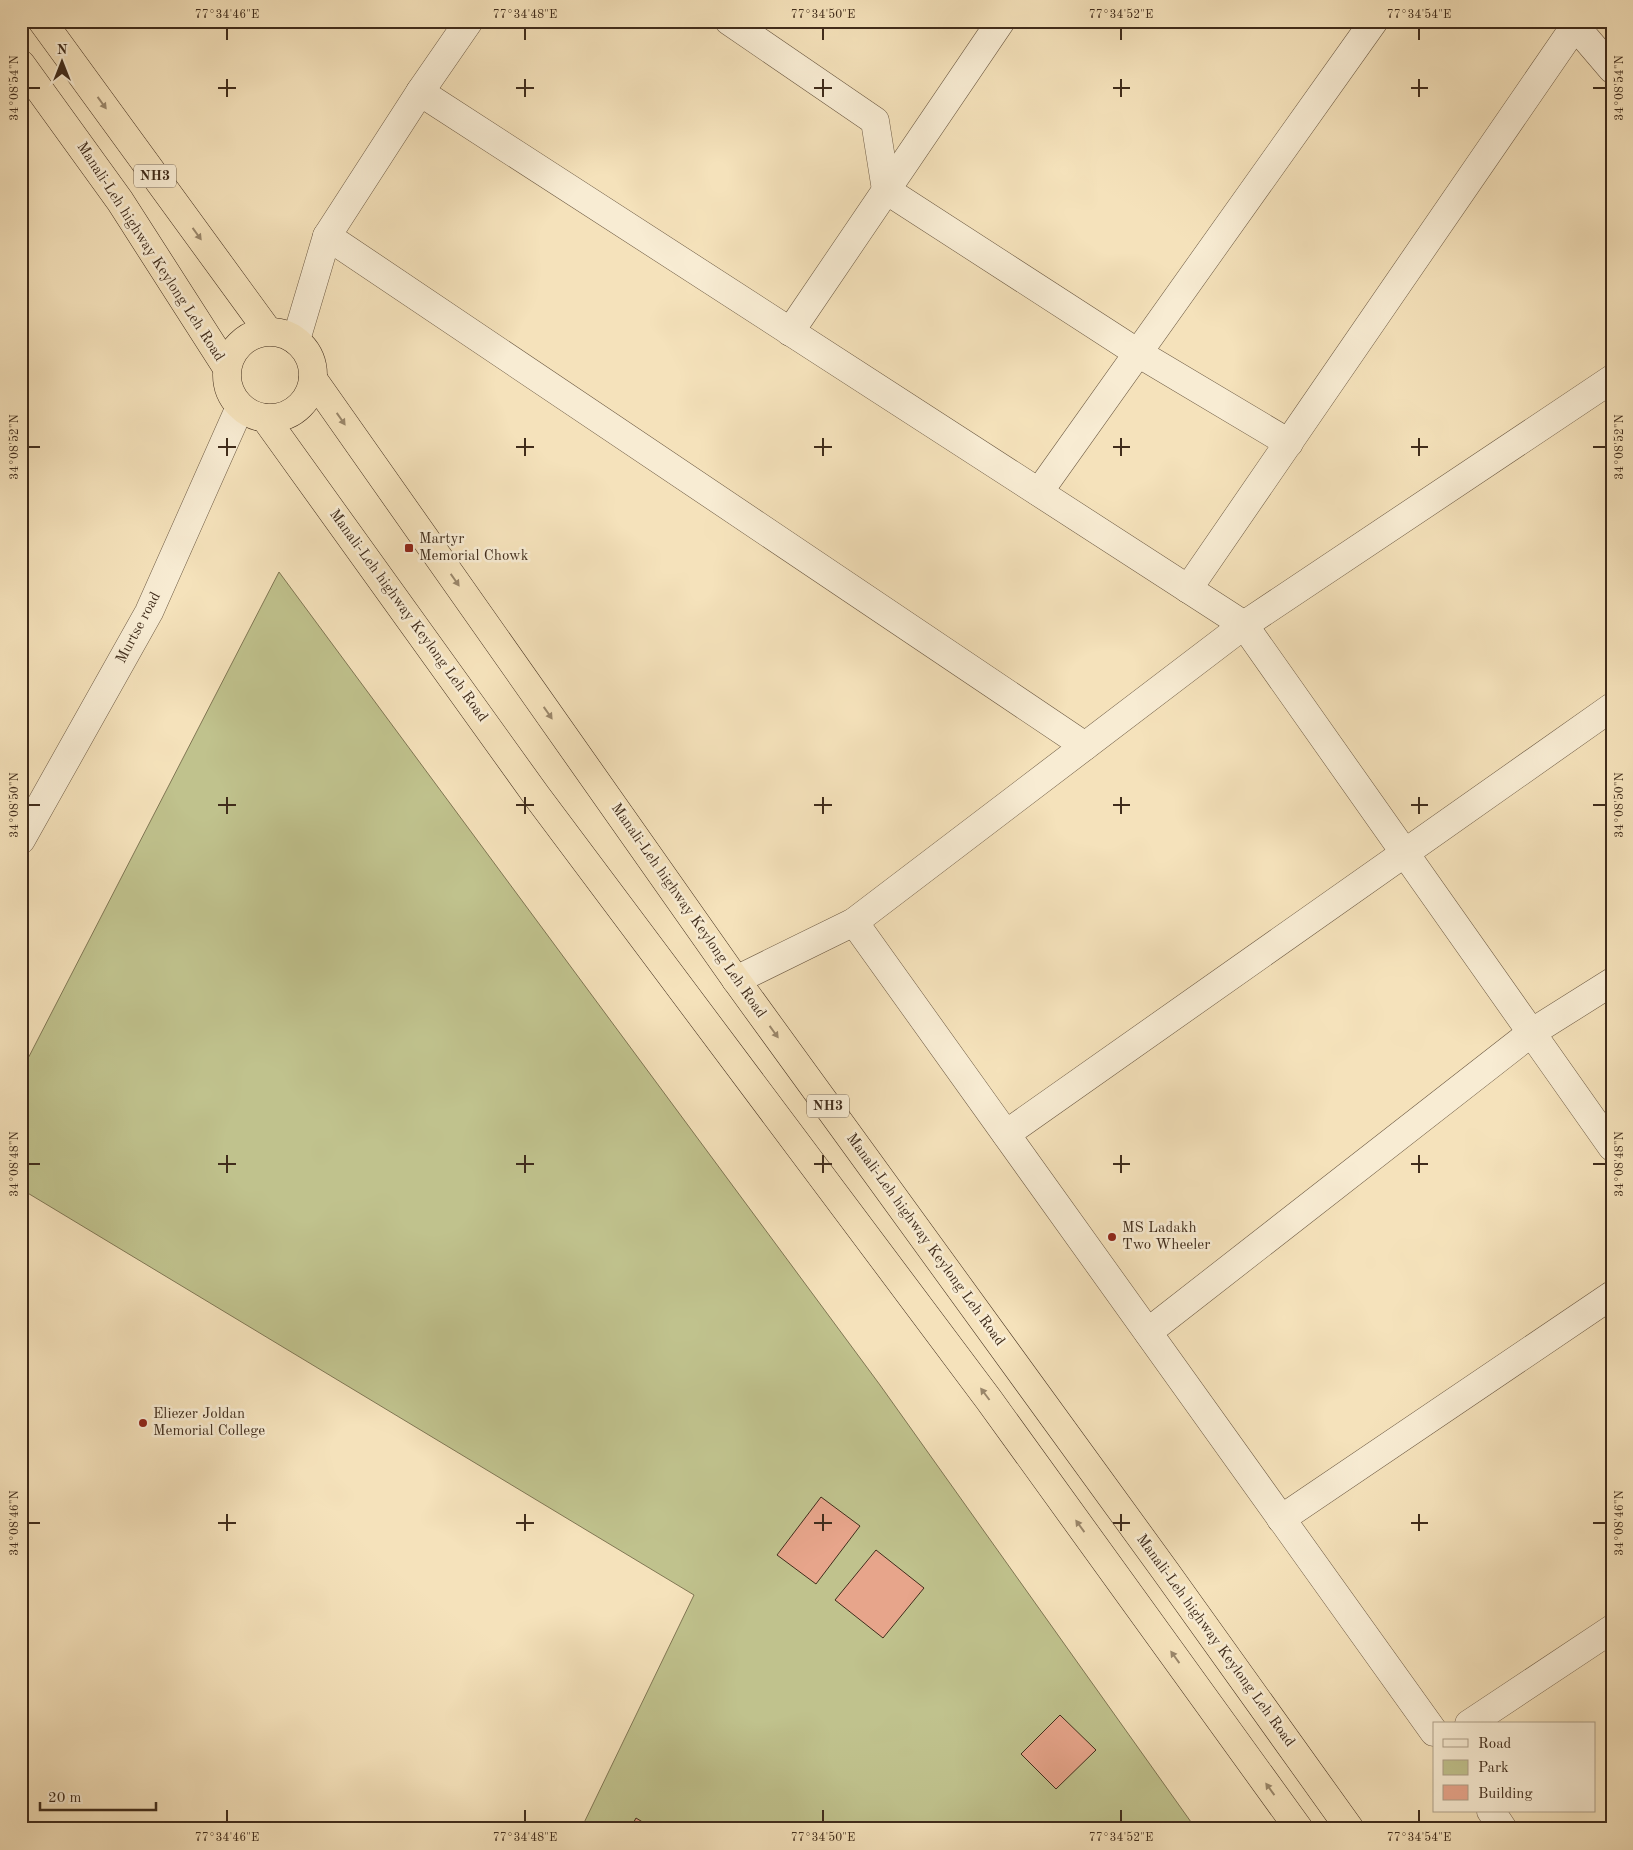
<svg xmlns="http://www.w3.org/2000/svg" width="1633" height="1850" viewBox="0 0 1633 1850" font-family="'Old Standard TT',serif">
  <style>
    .green { fill: #c0c28d; stroke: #807754 }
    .building { fill: #e7a58b; stroke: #402c1b }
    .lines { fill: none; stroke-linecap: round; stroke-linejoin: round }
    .minor-casing { stroke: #6d5a43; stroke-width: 29 }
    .trunk-casing { stroke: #402c1b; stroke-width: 29 }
    .minor { stroke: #f8ecd3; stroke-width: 28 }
    .trunk { stroke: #f5e2bb; stroke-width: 28 }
    .oneway { fill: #9a876b }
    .ticks { fill: none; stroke: #402c1b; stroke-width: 2 }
    .poi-dot { fill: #8f2418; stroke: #f8ecd3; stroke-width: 2 }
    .labels { text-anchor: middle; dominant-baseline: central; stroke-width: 5; stroke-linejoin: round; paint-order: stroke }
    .shield { fill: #f8ecd3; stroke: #776652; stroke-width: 1 }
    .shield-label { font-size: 14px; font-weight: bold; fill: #402c1b }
    .street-label { font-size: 15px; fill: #402c1b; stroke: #f8ecd3 }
    .poi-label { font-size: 15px; fill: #402c1b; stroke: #f8ecd3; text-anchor: start }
    .neatline { fill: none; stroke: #402c1b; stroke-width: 2 }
    .ticks-label { font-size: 12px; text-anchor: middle; fill: #402c1b }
  </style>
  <rect width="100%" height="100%" fill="#f5e2bb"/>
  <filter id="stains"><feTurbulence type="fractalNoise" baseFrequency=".004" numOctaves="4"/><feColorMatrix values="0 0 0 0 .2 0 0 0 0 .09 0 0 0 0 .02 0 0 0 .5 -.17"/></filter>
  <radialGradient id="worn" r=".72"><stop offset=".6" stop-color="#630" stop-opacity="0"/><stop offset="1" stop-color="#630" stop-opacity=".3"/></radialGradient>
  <path class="green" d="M279 572 880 1385 1196 1829H581L694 1595 21 1189V1072Z"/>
  <g class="building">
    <path d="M821 1497 860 1526 816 1584 777 1555Z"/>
    <path d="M876 1550 924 1588 883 1638 835 1600Z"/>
    <path d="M1060 1715 1096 1750 1056 1789 1021 1754Z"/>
    <path d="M636 1818 654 1829H630Z"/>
  </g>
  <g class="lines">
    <defs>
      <g id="minor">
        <path d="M729 21 875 121 886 190 1138 353 1289 443"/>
        <path d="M1571 21 1612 69"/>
        <path d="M420 92 1244 625 1612 1147"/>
        <path d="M327 236 1085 746"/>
        <path d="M790 332 1001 21"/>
        <path d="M296 340 327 236 420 92 469 21"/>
        <path d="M1039 492 1374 21"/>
        <path d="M1188 589 1575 26"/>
        <path d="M21 840 149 612 240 407"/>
        <path d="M854 922 1434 1732"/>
        <path d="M736 980 854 922 1244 625 1612 379"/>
        <path d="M1006 1134 1612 707"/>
        <path d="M1148 1332 1531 1033 1612 982"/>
        <path d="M1281 1519 1612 1295"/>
        <path d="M1469 1724 1612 1629"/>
        <path d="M1491 1811 1503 1829"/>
      </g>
      <g id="trunk">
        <path d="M42 21 268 331"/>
        <path d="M21 64 120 201 227 368"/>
        <circle cx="270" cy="375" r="43"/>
        <path d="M313 379 736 980 1166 1572 1350 1829"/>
        <path d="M265 418 536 795 989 1400 1299 1829"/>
      </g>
    </defs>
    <use href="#minor" class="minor-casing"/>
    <use href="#trunk" class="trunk-casing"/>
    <use href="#minor" class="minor"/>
    <use href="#trunk" class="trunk"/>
  </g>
  <defs><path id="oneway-solid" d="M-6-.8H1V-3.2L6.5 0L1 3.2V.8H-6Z" transform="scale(1.25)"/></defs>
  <g class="oneway">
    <use href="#oneway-solid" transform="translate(102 103) rotate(54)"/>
    <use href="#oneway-solid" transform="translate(197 234) rotate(54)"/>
    <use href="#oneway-solid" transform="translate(341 419) rotate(55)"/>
    <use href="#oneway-solid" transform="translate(455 580) rotate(55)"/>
    <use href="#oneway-solid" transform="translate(548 713) rotate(55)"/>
    <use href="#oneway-solid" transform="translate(774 1032) rotate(54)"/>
    <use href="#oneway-solid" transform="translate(985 1394) rotate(-127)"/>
    <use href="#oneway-solid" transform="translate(1080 1526) rotate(-126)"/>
    <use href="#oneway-solid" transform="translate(1175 1657) rotate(-126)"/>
    <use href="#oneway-solid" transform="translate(1270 1789) rotate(-126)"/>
  </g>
  <path class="ticks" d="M227 28V40M525 28V40M823 28V40M1121 28V40M1419 28V40M227 79V97M525 79V97M823 79V97M1121 79V97M1419 79V97M28 88H40M218 88H236M516 88H534M814 88H832M1113 88H1130M1411 88H1428M1593 88H1606M227 438V456M525 438V456M823 438V456M1121 438V456M1419 438V456M28 447H40M218 447H236M516 447H534M814 447H832M1113 447H1130M1411 447H1428M1593 447H1606M227 797V814M525 797V814M823 797V814M1121 797V814M1419 797V814M28 805H40M218 805H236M516 805H534M814 805H832M1113 805H1130M1411 805H1428M1593 805H1606M227 1155V1173M525 1155V1173M823 1155V1173M1121 1155V1173M1419 1155V1173M28 1164H40M218 1164H236M516 1164H534M814 1164H832M1113 1164H1130M1411 1164H1428M1593 1164H1606M227 1514V1531M525 1514V1531M823 1514V1531M1121 1514V1531M1419 1514V1531M28 1523H40M218 1523H236M516 1523H534M814 1523H832M1113 1523H1130M1411 1523H1428M1593 1523H1606M227 1810V1822M525 1810V1822M823 1810V1822M1121 1810V1822M1419 1810V1822"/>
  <g class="poi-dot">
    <rect x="404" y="543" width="10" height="10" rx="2.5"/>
    <circle cx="1112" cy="1237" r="5"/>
    <circle cx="143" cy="1423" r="5"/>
  </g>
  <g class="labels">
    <g class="shield">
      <rect x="134" y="164.5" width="42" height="23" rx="4"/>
      <rect x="807" y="1094.5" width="42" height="23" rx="4"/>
    </g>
    <g class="shield-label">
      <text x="155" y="176">NH3</text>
      <text x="828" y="1106">NH3</text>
    </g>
    <g class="street-label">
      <text transform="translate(150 252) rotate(57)">Manali-Leh highway Keylong Leh Road</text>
      <text transform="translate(408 616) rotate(54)">Manali-Leh highway Keylong Leh Road</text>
      <text transform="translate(139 628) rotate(-62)">Murtse road</text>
      <text transform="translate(688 911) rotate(55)">Manali-Leh highway Keylong Leh Road</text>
      <text transform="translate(925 1240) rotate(54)">Manali-Leh highway Keylong Leh Road</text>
      <text transform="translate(1215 1641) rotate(54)">Manali-Leh highway Keylong Leh Road</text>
    </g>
    <g class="poi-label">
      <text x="419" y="539">Martyr<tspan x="419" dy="17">Memorial Chowk</tspan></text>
      <text x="1122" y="1228">MS Ladakh<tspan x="1122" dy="17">Two Wheeler</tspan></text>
      <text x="153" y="1414">Eliezer Joldan<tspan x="153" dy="17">Memorial College</tspan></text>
    </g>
  </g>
  <rect width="1633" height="1850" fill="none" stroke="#f5e2bb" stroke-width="55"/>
  <rect x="1433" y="1722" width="162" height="90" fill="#f8ecd3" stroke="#ae9f89"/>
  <rect x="1443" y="1739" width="25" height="8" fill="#f8ecd3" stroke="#ae9f89"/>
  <text x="1478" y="1748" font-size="15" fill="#402c1b">Road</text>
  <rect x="1443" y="1760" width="25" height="15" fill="#c0c28d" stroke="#ae9f89"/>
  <text x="1478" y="1772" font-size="15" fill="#402c1b">Park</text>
  <rect x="1443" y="1785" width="25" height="15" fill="#e7a58b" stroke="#ae9f89"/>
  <text x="1478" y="1798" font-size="15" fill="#402c1b">Building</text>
  <g transform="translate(62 62)" stroke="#f8ecd3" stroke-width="4" paint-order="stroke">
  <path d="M0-4L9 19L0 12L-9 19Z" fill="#402c1b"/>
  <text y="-8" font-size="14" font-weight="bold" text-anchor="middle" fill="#402c1b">N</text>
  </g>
  <path d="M40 1802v8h116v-8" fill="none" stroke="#402c1b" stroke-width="2.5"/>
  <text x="48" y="1802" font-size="15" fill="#402c1b" stroke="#f8ecd3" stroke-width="4" paint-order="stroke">20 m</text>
  <rect x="28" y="28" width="1578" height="1794" class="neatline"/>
  <g class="ticks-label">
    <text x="227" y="18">77°34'46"E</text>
    <text x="525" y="18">77°34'48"E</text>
    <text x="823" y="18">77°34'50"E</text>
    <text x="1121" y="18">77°34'52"E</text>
    <text x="1419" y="18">77°34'54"E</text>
    <text transform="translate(14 88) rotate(-90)" y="4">34°08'54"N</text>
    <text transform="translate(1619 88) rotate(-90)" y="4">34°08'54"N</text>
    <text transform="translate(14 447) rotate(-90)" y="4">34°08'52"N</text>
    <text transform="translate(1619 447) rotate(-90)" y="4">34°08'52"N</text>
    <text transform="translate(14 805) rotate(-90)" y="4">34°08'50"N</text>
    <text transform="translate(1619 805) rotate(-90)" y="4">34°08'50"N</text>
    <text transform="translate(14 1164) rotate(-90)" y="4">34°08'48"N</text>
    <text transform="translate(1619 1164) rotate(-90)" y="4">34°08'48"N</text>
    <text transform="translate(14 1523) rotate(-90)" y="4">34°08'46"N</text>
    <text transform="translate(1619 1523) rotate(-90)" y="4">34°08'46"N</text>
    <text x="227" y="1841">77°34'46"E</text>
    <text x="525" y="1841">77°34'48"E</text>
    <text x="823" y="1841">77°34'50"E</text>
    <text x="1121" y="1841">77°34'52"E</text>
    <text x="1419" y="1841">77°34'54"E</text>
  </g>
  <rect width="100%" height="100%" filter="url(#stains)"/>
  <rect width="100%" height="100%" fill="url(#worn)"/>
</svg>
